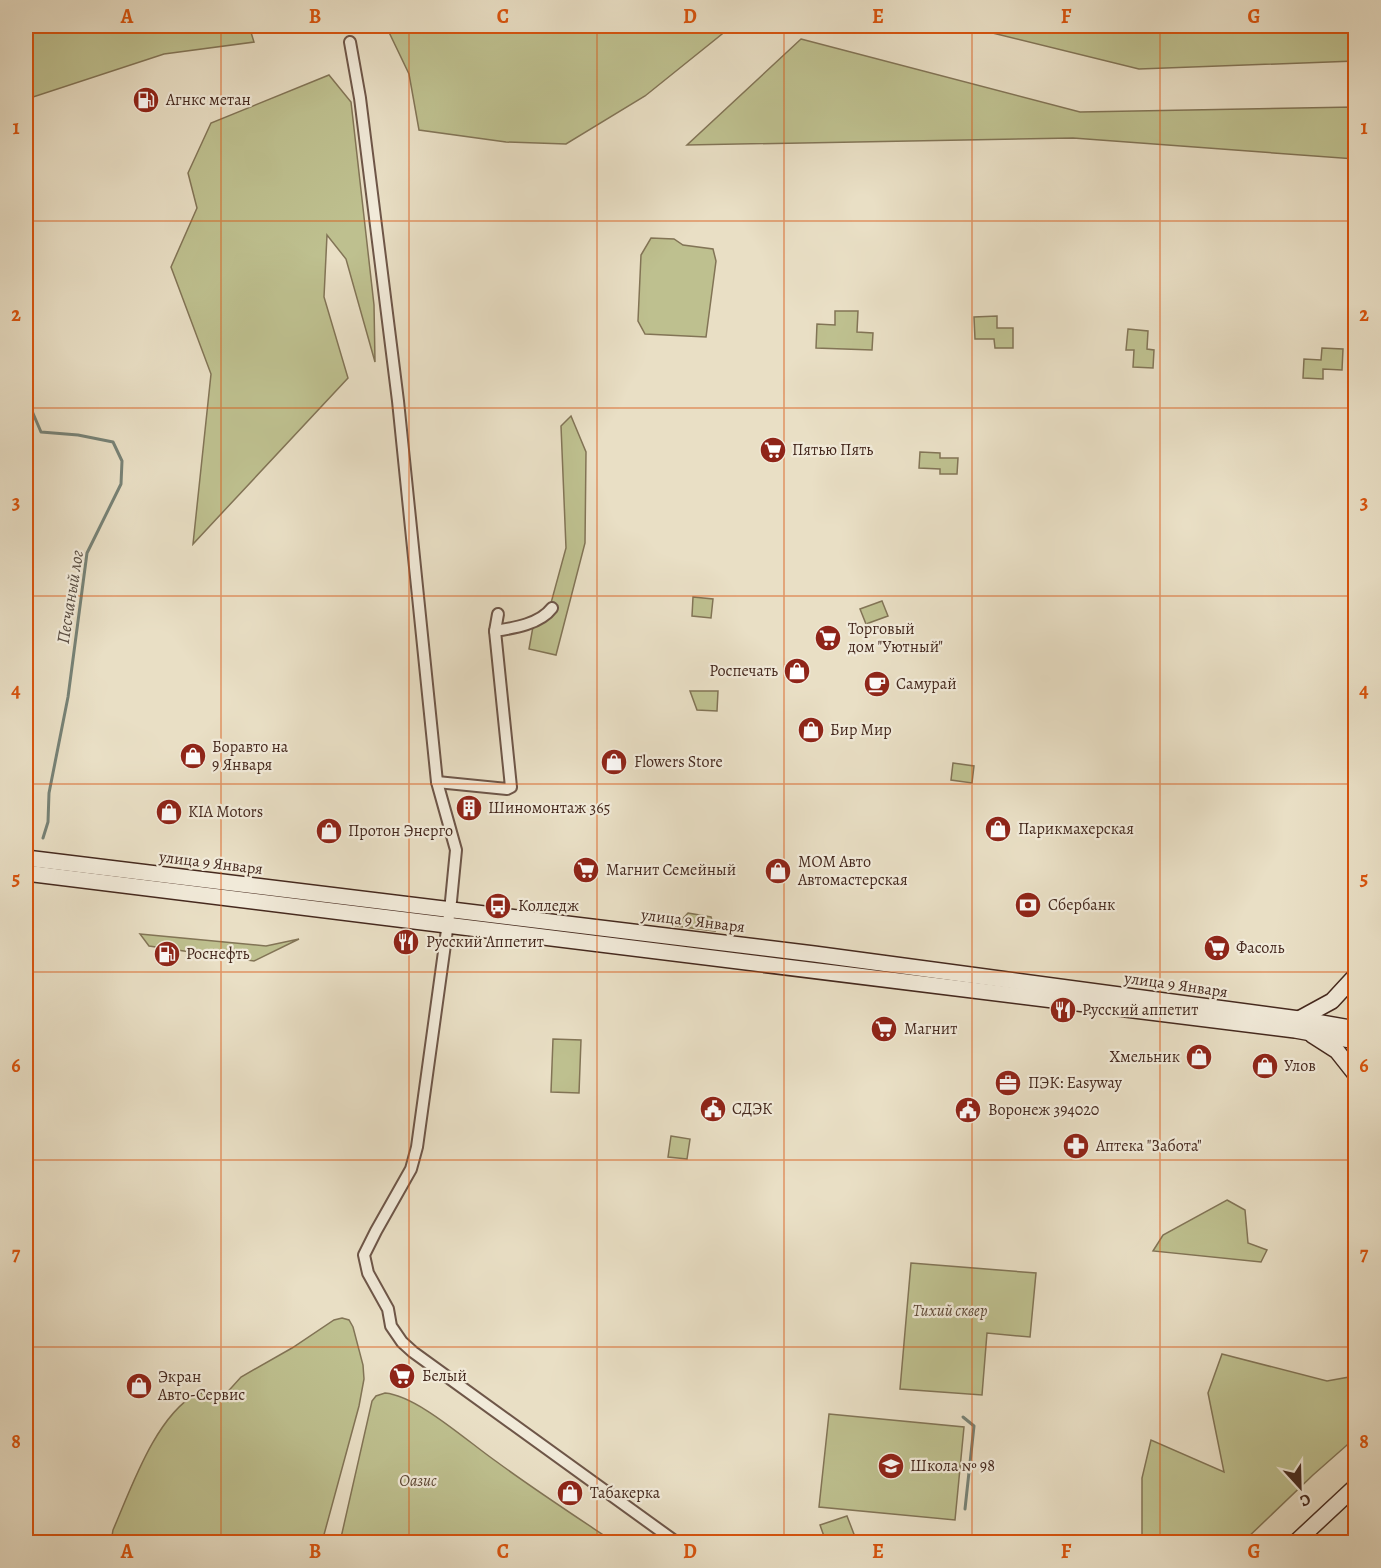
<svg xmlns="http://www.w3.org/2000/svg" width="1381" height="1568" viewBox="0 0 1381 1568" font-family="Alegreya,serif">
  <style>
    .green { fill: #bec08f; stroke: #827456; stroke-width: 1.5 }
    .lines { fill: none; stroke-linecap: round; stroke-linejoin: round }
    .stream { stroke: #778276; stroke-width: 3 }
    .street-casing { stroke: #6e5648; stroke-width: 14 }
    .secondary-casing { stroke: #45291e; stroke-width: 18 }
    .street { stroke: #f1ead9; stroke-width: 10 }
    .secondary { stroke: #f1ead9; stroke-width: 15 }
    .grid { fill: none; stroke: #d8540e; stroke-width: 1.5; stroke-opacity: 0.55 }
    .labels { text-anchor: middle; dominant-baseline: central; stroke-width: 4.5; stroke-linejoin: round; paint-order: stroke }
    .poi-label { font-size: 16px; fill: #45291e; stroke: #f1ead9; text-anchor: start }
    .street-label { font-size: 16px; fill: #45291e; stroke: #f1ead9 }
    .park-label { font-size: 16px; font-style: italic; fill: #5d4735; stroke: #f1ead9 }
    .water-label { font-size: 18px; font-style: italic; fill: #5a4e43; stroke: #f1ead9 }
    .neatline { fill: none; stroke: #d8540e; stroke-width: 2 }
    .grid-label { font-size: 20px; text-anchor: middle; font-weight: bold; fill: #d8540e }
  </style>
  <rect width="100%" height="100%" fill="#e9dfc5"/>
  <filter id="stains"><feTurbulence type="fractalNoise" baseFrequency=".00333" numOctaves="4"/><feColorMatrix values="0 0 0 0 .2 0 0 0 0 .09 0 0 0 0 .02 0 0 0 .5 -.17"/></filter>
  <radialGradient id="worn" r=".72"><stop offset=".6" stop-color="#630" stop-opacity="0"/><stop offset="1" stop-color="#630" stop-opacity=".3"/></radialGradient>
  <g class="green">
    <path d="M26 26H249L254 42 164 54 27 99Z"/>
    <path d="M386 26H732L645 96 566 144 506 142 419 130 409 74Z"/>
    <path d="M964 26H1355V61L1139 69Z"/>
    <path d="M801 39 1080 112 1355 107V159L1073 138 687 145Z"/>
    <path d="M329 75 351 102 374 305 375 362 346 259 327 235 324 297 348 378 193 544 211 374 171 267 197 208 188 173 211 123Z"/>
    <path d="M651 238 674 239 683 245 713 249 716 261 706 337 645 334 638 321 641 255Z"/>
    <path d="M835 311H858L857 332 873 333 872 350 816 348 817 324 835 325Z"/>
    <path d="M997 316V328H1013V348H995L994 339H975L974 317Z"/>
    <path d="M1128 329 1148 331 1147 349 1154 350 1153 368 1133 367 1134 350H1126Z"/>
    <path d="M1322 348 1343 349 1342 370 1323 369V379L1303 378 1304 359 1321 360Z"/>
    <path d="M571 416 586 452 585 543 556 655 529 649 534 621 548 614 566 548 561 426Z"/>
    <path d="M920 452 940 453V458H958L957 474H940V469L919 468Z"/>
    <path d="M693 597 713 599 711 618 692 616Z"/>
    <path d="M882 601 888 616 866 624 860 609Z"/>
    <path d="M690 691H718L717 711 697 710Z"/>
    <path d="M953 763 974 766 972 783 951 780Z"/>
    <path d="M688 913 711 917 715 931 676 926Z"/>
    <path d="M140 934 266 946 299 939 254 961 149 946Z"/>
    <path d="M553 1039 581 1040 579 1093 551 1092Z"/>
    <path d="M671 1136 690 1139 687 1159 668 1157Z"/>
    <path d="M1227 1200 1245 1210 1248 1243 1267 1250 1261 1262 1153 1251 1163 1235Z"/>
    <path d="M911 1263 1036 1273 1030 1337 987 1333 982 1395 900 1389Z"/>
    <path d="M342 1318 349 1320 353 1327 363 1365 364 1379 359 1406 322 1542H111L113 1530C131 1489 155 1417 196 1394L201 1393 223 1397 241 1377 292 1348 334 1320Z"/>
    <path d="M1222 1354 1327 1381 1355 1376V1438L1313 1475 1243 1542H1138L1142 1537V1478L1151 1440 1224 1472 1208 1393Z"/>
    <path d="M385 1393C418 1396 468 1442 497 1462 535 1490 575 1516 614 1542H340L372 1401 376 1396Z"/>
    <path d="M829 1414 964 1427 955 1520 819 1507Z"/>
    <path d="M847 1516 857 1542H826L820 1525Z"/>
  </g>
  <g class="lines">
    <g class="stream">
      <path d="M26 397 41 432 78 435 113 442 122 461 121 484 87 553 68 697 49 793 48 822 43 838"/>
      <path d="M963 1417 974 1426 965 1509"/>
    </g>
    <defs>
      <g id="street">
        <path d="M350 42 360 98 398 401 437 782 456 850 451 901 417 1147 411 1169 376 1231 364 1255 368 1273 388 1309 391 1326 402 1342 413 1352 676 1542"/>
        <path d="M495 631 498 614"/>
        <path d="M437 782 507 789 511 787 495 631C514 628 540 624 552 608"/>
      </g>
      <g id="secondary">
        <path d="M26 858 814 954 1299 1019 1356 1029"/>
        <path d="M26 873 1295 1030 1356 1041"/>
        <path d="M1299 1019 1332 1001 1356 975"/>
        <path d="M1312 1035 1337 1051 1356 1075"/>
        <path d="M1296 1542 1356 1486"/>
      </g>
    </defs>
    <use href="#street" class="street-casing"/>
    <use href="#secondary" class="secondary-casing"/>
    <use href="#street" class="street"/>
    <use href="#secondary" class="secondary"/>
  </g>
  <path class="grid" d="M221 26V1542M409 26V1542M597 26V1542M784 26V1542M972 26V1542M1160 26V1542M26 221H1356M26 408H1356M26 596H1356M26 784H1356M26 972H1356M26 1160H1356M26 1347H1356"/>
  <defs>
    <symbol id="fuel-disc" viewBox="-11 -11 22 22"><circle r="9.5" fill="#8f2418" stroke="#f1ead9"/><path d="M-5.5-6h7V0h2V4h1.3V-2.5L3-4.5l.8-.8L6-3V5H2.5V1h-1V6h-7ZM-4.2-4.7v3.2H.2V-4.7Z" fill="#fff"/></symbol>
    <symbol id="supermarket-disc" viewBox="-11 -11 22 22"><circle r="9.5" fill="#8f2418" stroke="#f1ead9"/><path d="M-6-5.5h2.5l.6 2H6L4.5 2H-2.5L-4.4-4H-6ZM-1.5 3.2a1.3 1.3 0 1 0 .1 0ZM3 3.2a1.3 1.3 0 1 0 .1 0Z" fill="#fff"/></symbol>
    <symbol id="shop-disc" viewBox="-11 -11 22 22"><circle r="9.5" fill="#8f2418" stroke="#f1ead9"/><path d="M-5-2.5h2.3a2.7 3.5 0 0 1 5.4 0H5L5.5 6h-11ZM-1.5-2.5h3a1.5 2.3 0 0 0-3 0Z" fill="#fff"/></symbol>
    <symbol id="cafe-disc" viewBox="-11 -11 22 22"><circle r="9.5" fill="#8f2418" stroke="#f1ead9"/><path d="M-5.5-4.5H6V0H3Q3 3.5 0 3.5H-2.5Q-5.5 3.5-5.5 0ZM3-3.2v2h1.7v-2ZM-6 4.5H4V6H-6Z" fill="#fff"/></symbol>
    <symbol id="building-disc" viewBox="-11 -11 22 22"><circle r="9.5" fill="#8f2418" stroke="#f1ead9"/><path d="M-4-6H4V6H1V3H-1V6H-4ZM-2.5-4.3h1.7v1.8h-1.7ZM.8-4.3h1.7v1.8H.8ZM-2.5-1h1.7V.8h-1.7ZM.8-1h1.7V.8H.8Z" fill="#fff"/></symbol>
    <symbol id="bank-disc" viewBox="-11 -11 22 22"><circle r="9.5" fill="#8f2418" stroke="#f1ead9"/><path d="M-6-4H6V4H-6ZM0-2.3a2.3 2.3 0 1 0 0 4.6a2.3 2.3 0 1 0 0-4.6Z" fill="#fff"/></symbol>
    <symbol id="bus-disc" viewBox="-11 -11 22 22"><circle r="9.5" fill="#8f2418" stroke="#f1ead9"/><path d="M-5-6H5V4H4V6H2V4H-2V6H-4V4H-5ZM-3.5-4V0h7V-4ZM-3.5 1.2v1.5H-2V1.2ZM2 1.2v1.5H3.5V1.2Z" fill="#fff"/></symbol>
    <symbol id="restaurant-disc" viewBox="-11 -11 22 22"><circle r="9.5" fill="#8f2418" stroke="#f1ead9"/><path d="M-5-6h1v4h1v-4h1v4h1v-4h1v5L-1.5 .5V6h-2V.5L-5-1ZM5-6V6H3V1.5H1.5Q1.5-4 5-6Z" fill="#fff"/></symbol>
    <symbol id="office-disc" viewBox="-11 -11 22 22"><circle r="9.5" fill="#8f2418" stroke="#f1ead9"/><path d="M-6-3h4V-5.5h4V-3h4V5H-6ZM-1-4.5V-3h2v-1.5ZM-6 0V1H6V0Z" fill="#fff"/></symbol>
    <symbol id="civic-disc" viewBox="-11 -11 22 22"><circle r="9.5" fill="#8f2418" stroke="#f1ead9"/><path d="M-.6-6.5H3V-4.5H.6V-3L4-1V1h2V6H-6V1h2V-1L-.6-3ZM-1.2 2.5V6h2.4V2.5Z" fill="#fff"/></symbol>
    <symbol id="pharmacy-disc" viewBox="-11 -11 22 22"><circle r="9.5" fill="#8f2418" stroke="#f1ead9"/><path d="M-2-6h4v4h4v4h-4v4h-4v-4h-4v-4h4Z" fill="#fff"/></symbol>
    <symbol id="school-disc" viewBox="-11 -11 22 22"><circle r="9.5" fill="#8f2418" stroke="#f1ead9"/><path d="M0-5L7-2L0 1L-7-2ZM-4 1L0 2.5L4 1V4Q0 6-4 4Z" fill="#fff"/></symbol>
  </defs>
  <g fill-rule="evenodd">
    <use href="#fuel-disc" x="131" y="85" width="30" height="30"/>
    <use href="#supermarket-disc" x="758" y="435" width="30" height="30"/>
    <use href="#supermarket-disc" x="813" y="623" width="30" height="30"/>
    <use href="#shop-disc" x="782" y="656" width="30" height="30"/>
    <use href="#cafe-disc" x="862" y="669" width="30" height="30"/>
    <use href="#shop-disc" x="796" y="715" width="30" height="30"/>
    <use href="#shop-disc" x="178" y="741" width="30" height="30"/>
    <use href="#shop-disc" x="599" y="747" width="30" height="30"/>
    <use href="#building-disc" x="454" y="793" width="30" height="30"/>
    <use href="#shop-disc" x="154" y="797" width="30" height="30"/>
    <use href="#shop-disc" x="983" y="814" width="30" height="30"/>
    <use href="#shop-disc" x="314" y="816" width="30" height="30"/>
    <use href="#supermarket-disc" x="571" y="855" width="30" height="30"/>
    <use href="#shop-disc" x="763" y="856" width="30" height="30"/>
    <use href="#bank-disc" x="1013" y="890" width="30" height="30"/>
    <use href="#bus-disc" x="483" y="891" width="30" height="30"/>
    <use href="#restaurant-disc" x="391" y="927" width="30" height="30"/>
    <use href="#supermarket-disc" x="1202" y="933" width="30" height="30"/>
    <use href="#fuel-disc" x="152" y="939" width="30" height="30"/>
    <use href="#restaurant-disc" x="1048" y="995" width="30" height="30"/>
    <use href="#supermarket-disc" x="869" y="1014" width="30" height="30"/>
    <use href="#shop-disc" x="1184" y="1042" width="30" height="30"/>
    <use href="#shop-disc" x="1250" y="1051" width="30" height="30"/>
    <use href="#office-disc" x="993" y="1068" width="30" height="30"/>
    <use href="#civic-disc" x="698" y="1094" width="30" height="30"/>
    <use href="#civic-disc" x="953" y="1095" width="30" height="30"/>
    <use href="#pharmacy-disc" x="1061" y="1131" width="30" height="30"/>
    <use href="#supermarket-disc" x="387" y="1361" width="30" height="30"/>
    <use href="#shop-disc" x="124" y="1371" width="30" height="30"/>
    <use href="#school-disc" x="876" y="1451" width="30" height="30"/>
    <use href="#shop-disc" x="555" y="1478" width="30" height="30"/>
  </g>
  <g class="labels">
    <g class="poi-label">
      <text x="166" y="100">Агнкс метан</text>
      <text x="792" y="450">Пятью Пять</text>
      <text x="848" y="629">Торговый<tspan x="848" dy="18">дом "Уютный"</tspan></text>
      <text x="778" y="671" text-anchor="end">Роспечать</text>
      <text x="896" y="684">Самурай</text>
      <text x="830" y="730">Бир Мир</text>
      <text x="212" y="747">Боравто на<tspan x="212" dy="18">9 Января</tspan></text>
      <text x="634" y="762">Flowers Store</text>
      <text x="488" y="808">Шиномонтаж 365</text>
      <text x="188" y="812">KIA Motors</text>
      <text x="1018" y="829">Парикмахерская</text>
      <text x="348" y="831">Протон Энерго</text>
      <text x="798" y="862">МОМ Авто<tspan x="798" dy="18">Автомастерская</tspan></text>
      <text x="606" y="870">Магнит Семейный</text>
      <text x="1048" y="905">Сбербанк</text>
      <text x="518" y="906">Колледж</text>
      <text x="426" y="942">Русский Аппетит</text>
      <text x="1236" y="948">Фасоль</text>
      <text x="186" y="954">Роснефть</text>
      <text x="1082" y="1010">Русский аппетит</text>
      <text x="904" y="1029">Магнит</text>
      <text x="1180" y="1057" text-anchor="end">Хмельник</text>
      <text x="1284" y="1066">Улов</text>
      <text x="1028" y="1083">ПЭК: Easyway</text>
      <text x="732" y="1109">СДЭК</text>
      <text x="988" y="1110">Воронеж 394020</text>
      <text x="1096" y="1146">Аптека "Забота"</text>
      <text x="422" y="1376">Белый</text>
      <text x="158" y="1377">Экран<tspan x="158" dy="18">Авто-Сервис</tspan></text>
      <text x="910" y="1466">Школа № 98</text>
      <text x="590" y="1493">Табакерка</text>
    </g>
    <g class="street-label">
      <text transform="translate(211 863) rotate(7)">улица 9 Января</text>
      <text transform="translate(693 921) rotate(7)">улица 9 Января</text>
      <text transform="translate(1176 985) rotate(8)">улица 9 Января</text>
    </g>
    <g class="park-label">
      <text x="950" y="1311">Тихий сквер</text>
      <text x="418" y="1481">Оазис</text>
    </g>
    <g class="water-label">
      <text transform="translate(70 597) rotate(-81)">Песчаный лог</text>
    </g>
  </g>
  <rect width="1381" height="1568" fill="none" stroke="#e9dfc5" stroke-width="66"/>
  <g transform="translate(1300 1487) rotate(158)" stroke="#f1ead9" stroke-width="4.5" paint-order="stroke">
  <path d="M0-4.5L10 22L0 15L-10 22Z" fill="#45291e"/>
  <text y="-9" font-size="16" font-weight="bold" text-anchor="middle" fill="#45291e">С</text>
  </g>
  <rect x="33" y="33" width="1315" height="1502" class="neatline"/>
  <g class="grid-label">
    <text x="127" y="23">A</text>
    <text x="315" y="23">B</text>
    <text x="503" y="23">C</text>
    <text x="690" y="23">D</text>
    <text x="878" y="23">E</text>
    <text x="1066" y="23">F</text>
    <text x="1254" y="23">G</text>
    <text x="16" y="134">1</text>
    <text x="1364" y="134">1</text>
    <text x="16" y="321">2</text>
    <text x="1364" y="321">2</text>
    <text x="16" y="509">3</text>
    <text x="1364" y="509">3</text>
    <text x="16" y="697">4</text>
    <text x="1364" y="697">4</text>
    <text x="16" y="885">5</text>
    <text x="1364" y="885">5</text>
    <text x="16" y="1072">6</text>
    <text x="1364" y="1072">6</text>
    <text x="16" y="1260">7</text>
    <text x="1364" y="1260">7</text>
    <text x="16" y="1448">8</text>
    <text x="1364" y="1448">8</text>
    <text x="127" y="1558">A</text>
    <text x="315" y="1558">B</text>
    <text x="503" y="1558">C</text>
    <text x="690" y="1558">D</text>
    <text x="878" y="1558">E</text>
    <text x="1066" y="1558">F</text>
    <text x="1254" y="1558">G</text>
  </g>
  <rect width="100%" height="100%" filter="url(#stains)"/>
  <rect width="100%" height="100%" fill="url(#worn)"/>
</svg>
